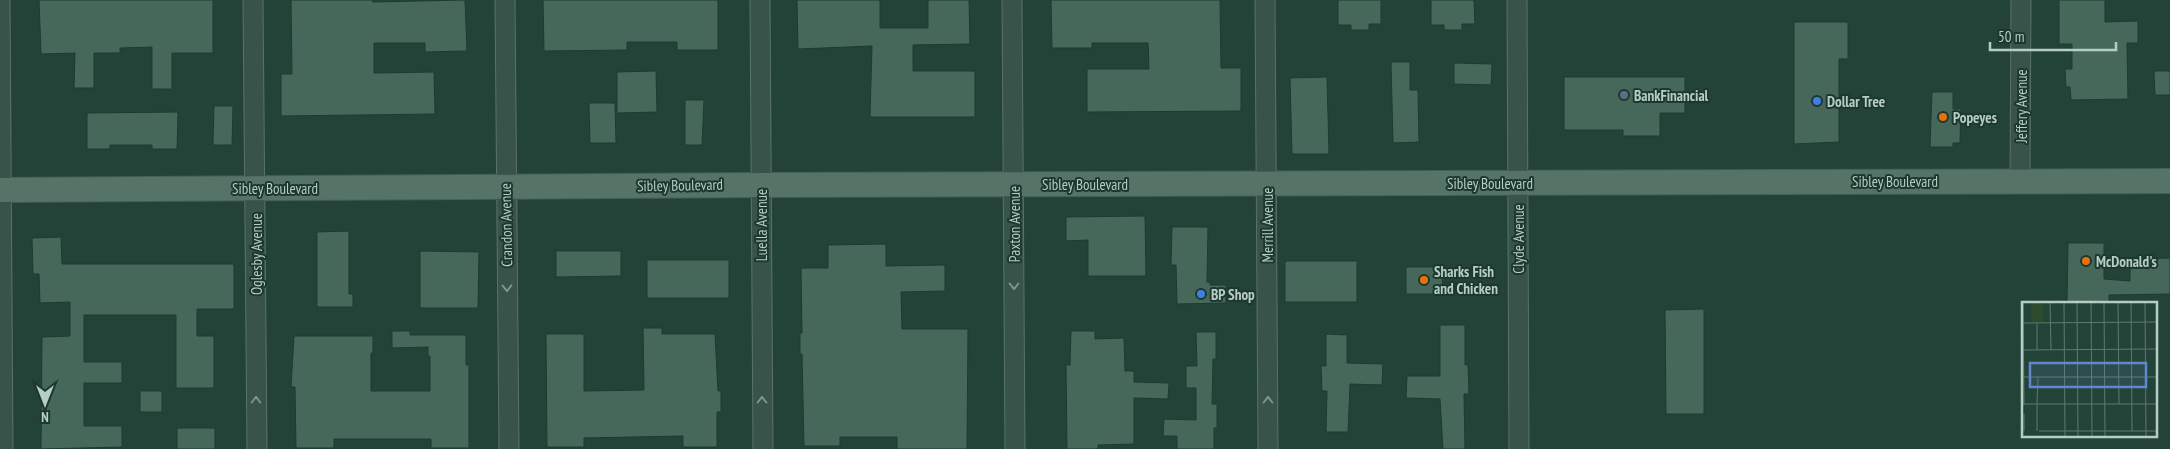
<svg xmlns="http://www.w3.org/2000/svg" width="2170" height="449" viewBox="0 0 2170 449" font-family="'PT Sans Narrow',sans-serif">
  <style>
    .building { fill: #45685b; stroke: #1f3a30 }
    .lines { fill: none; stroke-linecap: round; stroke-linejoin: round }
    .minor-casing { stroke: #59736a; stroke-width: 21 }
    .major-casing { stroke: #455f55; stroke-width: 26 }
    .minor { stroke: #385349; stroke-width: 19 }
    .major { stroke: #567368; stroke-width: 24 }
    .oneway { stroke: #7d968d }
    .service-dot { fill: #5c6f8a; stroke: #1d382e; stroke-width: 2 }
    .shop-dot { fill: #3f7fe0; stroke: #1d382e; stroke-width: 2 }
    .food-dot { fill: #e8710a; stroke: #1d382e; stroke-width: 2 }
    .labels { text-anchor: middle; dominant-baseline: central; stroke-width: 4; stroke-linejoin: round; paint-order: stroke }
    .poi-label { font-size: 15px; font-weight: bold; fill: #b5cdc5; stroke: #1d382e; text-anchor: start }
    .street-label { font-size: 15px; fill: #b5cdc5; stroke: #1d382e }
    .inset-road { fill: none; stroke: #5e7a70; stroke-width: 1 }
    .view { fill: #6187cf; fill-opacity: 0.15; stroke: #6187cf; stroke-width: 2.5 }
    .inset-edge { fill: none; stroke: #b5cdc5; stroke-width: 2.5 }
  </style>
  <rect width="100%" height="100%" fill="#244338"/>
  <g class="building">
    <path d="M39 0H213V53H172V89H152V47L120 48V53H94V88H74L75 53 41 54Z"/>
    <path d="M291 0H372L373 2 465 0 467 51 425 52V43H374V73L434 72 435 114 281 116V74H292Z"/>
    <path d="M543 0H718V50H677V42H627V50L544 51Z"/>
    <path d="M797 0H880V28H928V0H969L970 44 913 45V71H975V117H870L872 46 798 49Z"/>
    <path d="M1051 0H1220L1221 68H1241V111L1087 112V69H1149L1148 43H1092V48H1052Z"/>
    <path d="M1338 0H1381V24H1369V30H1351V25H1338Z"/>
    <path d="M1431 0H1474L1475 24H1462V30H1444V25H1431Z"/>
    <path d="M2059 0H2105V22L2138 21V43H2127L2128 99 2071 100 2070 87H2066L2065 69H2072V44H2059Z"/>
    <path d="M1794 22H1848V59H1839V142L1794 144Z"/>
    <path d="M1391 62H1410V90H1418L1419 142 1393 143Z"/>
    <path d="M1454 63 1492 64 1491 85 1454 84Z"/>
    <path d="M656 71 657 112 617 113V72Z"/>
    <path d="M2154 71H2170V95H2155Z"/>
    <path d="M1327 77 1329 154H1292L1290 78Z"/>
    <path d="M1564 77H1685V113H1660V136H1623V130H1564Z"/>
    <path d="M1932 92H1953V109H1961L1960 143H1953V147H1930Z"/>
    <path d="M685 100H704L702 145H685Z"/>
    <path d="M589 103H615L616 143H590Z"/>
    <path d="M214 106H233L232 145H213Z"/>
    <path d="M178 112 177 149H152V145H110V149H87V113Z"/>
    <path d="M1145 216 1146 276H1088V240L1066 241V217Z"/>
    <path d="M1172 227H1208L1207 282H1210V285H1226V303L1177 304 1176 265H1171Z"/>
    <path d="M349 231V294H353V307H317V232Z"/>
    <path d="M61 237 62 264H234V309H197V336H214V388H176V315H84V362H122V383H84V426H122V447L41 449 42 337 70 336V302L40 303 39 274H33L32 238Z"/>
    <path d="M2068 243H2104V279L2130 281V259L2170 258V294L2109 295V303H2067Z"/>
    <path d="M886 244V266L945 265V291L901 292 902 329H968L967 449H897V437H840V446H804L802 354H800V333H802L801 268H828V245Z"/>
    <path d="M420 251 479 252 478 308H420Z"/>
    <path d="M556 251H621V276L556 277Z"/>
    <rect x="647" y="260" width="82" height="38"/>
    <rect x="1285" y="261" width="72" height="41"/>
    <path d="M1406 267H1442L1443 294H1406Z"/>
    <path d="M1704 309V414H1666L1665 310Z"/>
    <path d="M1440 325H1465V365H1468L1469 394H1464L1465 449H1443L1440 399 1406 398 1407 376H1440Z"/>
    <path d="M643 328H662V334H715L718 391H721V412H717V447H683V436L584 438V447H547L546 334H584V391L644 390Z"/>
    <path d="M392 331H410V335H466V365H469V448H431V439H334V448H296L295 387H291L294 336H373V353H371V391H430V356H428V347L392 348Z"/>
    <path d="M1071 331H1095V339L1124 338 1125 371H1134V382L1169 383 1168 399 1134 398V444L1098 445V449H1067L1066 365H1070Z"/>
    <path d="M1196 332H1216V359H1213L1212 404H1217V428H1214V449H1177V436H1163L1164 419 1196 420V388H1186V366H1197Z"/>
    <path d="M1326 334 1347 335V363L1383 364 1382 385 1350 384 1348 432H1326L1327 391H1322L1321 366H1326Z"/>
    <rect x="140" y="391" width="22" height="21"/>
    <rect x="177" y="428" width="38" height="21"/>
  </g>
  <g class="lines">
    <defs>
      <g id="minor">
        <path d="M0 0 3 449"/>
        <path d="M253 0 257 449"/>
        <path d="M505 0 509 449"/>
        <path d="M760 0 763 449"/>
        <path d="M1012 0 1015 449"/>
        <path d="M1265 0 1268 449"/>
        <path d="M1517 0 1519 449"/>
        <path d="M2020 181 2021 0"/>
      </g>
      <path id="major" d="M0 190 761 185 2170 181"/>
    </defs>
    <use href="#minor" class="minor-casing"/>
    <use href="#major" class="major-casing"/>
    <use href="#minor" class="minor"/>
    <use href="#major" class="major"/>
  </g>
  <defs><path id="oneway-chevron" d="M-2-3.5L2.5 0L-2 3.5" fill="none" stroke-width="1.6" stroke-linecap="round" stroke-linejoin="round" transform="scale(1.25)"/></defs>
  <g class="oneway">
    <use href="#oneway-chevron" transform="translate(1014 286) rotate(90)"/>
    <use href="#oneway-chevron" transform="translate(507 288) rotate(89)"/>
    <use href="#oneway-chevron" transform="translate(256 400) rotate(-90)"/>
    <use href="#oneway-chevron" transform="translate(762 400) rotate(-90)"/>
    <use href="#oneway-chevron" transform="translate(1268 400) rotate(-90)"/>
  </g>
  <circle class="service-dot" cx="1624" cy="95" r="5"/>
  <g class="shop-dot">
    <circle cx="1817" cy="101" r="5"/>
    <circle cx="1201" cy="294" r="5"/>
  </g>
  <g class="food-dot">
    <circle cx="1943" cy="117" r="5"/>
    <circle cx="2086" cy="261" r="5"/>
    <circle cx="1424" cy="280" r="5"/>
  </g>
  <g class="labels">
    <g class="poi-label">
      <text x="1634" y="95">BankFinancial</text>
      <text x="1827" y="101">Dollar Tree</text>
      <text x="1953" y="117">Popeyes</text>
      <text x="2096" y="261">McDonald's</text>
      <text x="1434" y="271">Sharks Fish<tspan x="1434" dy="17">and Chicken</tspan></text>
      <text x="1211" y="294">BP Shop</text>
    </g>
    <g class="street-label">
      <text transform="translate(2021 106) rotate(-90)">Jeffery Avenue</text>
      <text x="1895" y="181">Sibley Boulevard</text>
      <text x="1490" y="183">Sibley Boulevard</text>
      <text x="1085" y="184">Sibley Boulevard</text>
      <text transform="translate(680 185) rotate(-1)">Sibley Boulevard</text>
      <text x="275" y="188">Sibley Boulevard</text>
      <text transform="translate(1014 224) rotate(-90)">Paxton Avenue</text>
      <text transform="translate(506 225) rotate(-91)">Crandon Avenue</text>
      <text transform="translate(761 225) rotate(-90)">Luella Avenue</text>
      <text transform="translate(1267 225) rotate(-90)">Merrill Avenue</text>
      <text transform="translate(1518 239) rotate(-90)">Clyde Avenue</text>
      <text transform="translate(256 254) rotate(-90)">Oglesby Avenue</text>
    </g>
  </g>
  <g transform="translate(2022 302)">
    <rect width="135" height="135" fill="#244338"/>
    <path d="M9 0H21V20H9Z" fill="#2e4b30"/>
    <path class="inset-road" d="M1 0 2 102M28 0 29 48M42 0 43 135M55 0 56 135M69 0 70 135M82 0 83 135M96 0 97 102M109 0 110 129M123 0 124 135M0 21 135 20M15 21V48M0 48 135 47M0 75H135M0 102H135M15 102 16 75M15 102V129M2 112V129M17 129H135"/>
    <path class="view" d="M8 61H124V85H8Z"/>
    <rect width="135" height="135" class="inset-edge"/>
  </g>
  <g transform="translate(45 404) rotate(180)" stroke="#1d382e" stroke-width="4" paint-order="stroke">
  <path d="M0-4L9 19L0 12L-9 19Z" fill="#b5cdc5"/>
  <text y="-8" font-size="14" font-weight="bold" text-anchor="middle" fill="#b5cdc5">N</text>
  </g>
  <path d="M1990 42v8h126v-8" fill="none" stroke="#b5cdc5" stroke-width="2.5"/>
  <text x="1998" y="42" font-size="15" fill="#b5cdc5" stroke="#1d382e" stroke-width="4" paint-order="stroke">50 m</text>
</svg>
